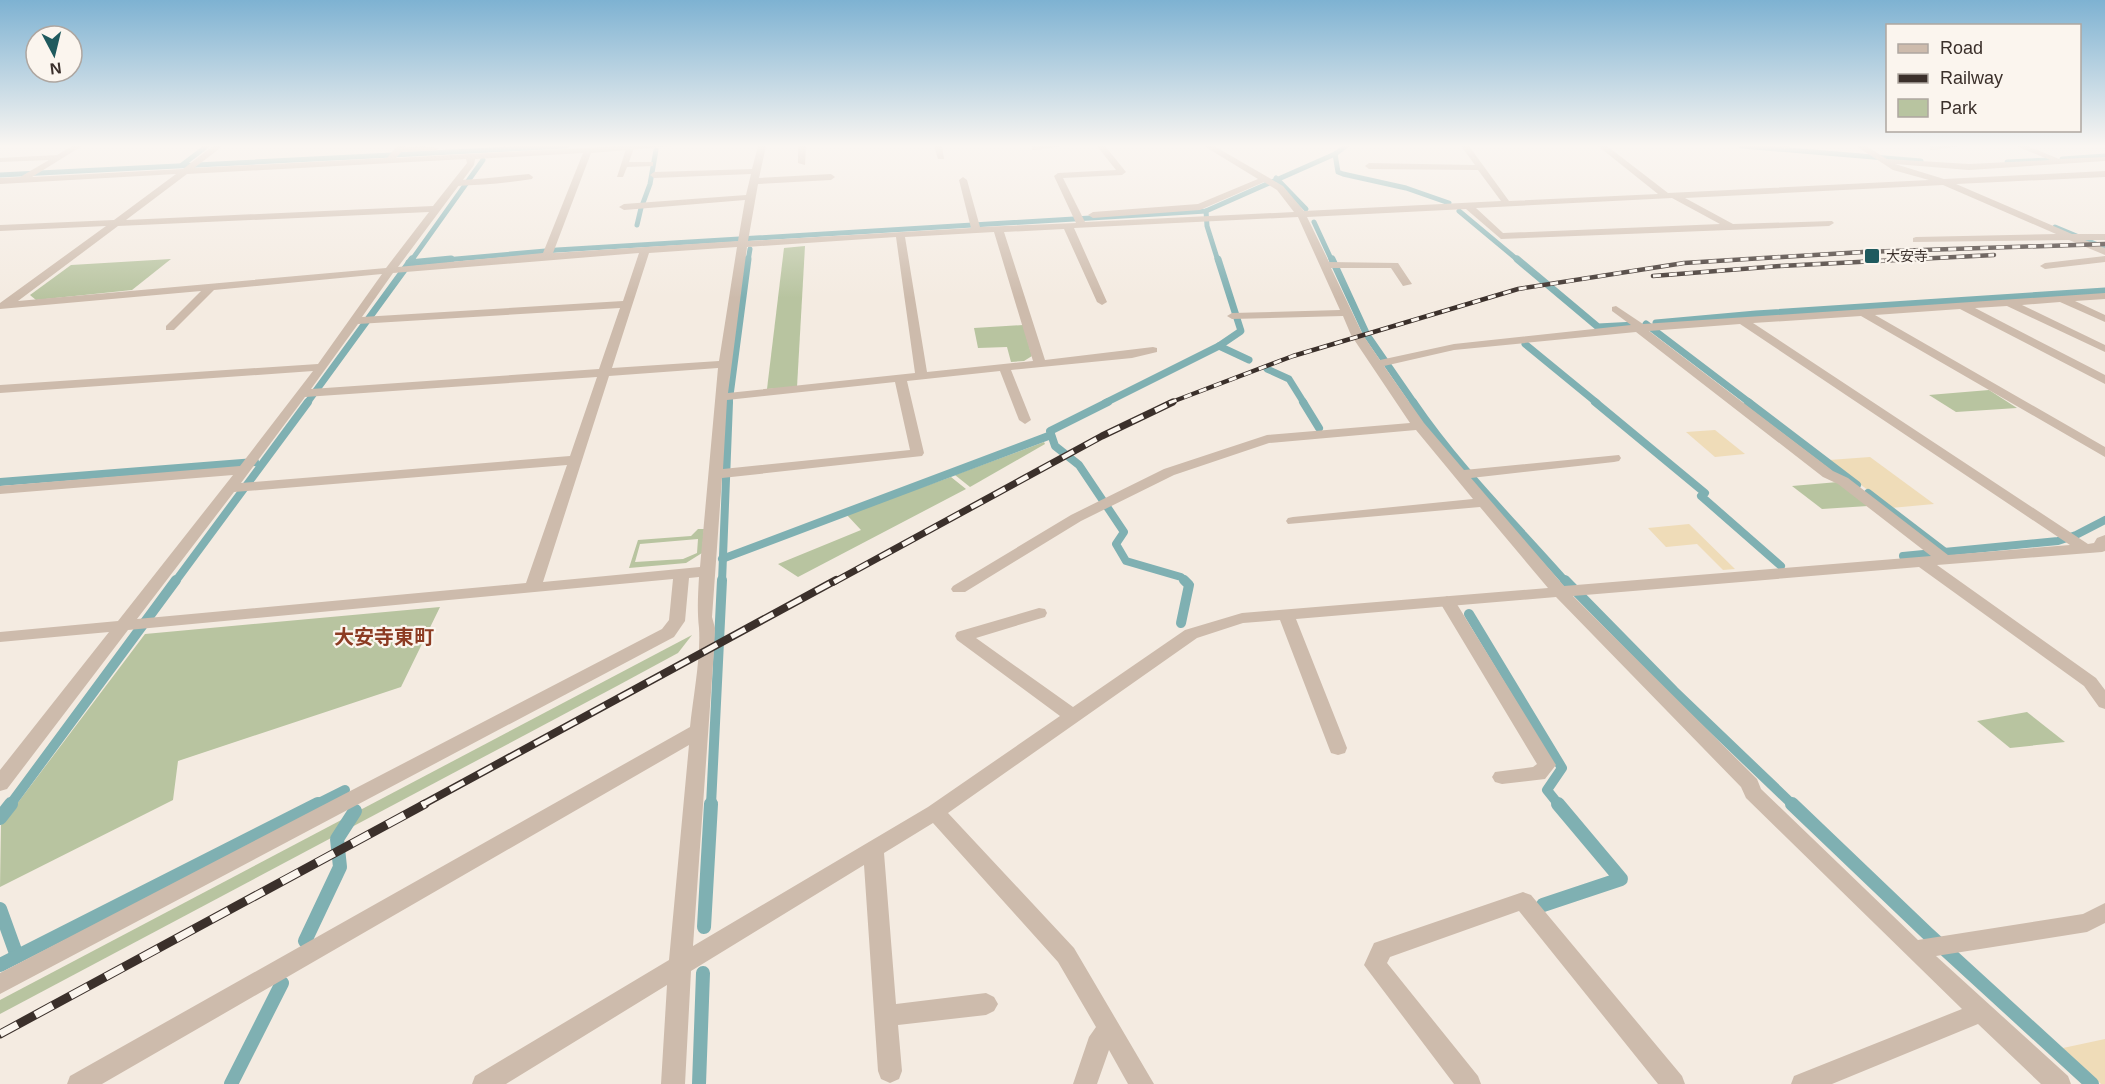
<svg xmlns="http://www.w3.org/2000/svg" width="2105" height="1084" viewBox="0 0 2105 1084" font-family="Helvetica,'Noto Sans JP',sans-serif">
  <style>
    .green { fill: #b8c4a0; fill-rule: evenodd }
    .sand { fill: #efdcb8 }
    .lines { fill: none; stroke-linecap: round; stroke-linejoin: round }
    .stream-far4 { stroke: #7fb0b2; stroke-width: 5 }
    .stream-far3 { stroke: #7fb0b2; stroke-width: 7 }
    .stream-far2 { stroke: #7fb0b2; stroke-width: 8 }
    .stream-far1 { stroke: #7fb0b2; stroke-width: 10 }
    .stream { stroke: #7fb0b2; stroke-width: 14 }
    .service { fill: #cdbbac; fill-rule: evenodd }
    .minor { fill: #cdbbac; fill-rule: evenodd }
    .rail-far3-casing { stroke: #3b302b; stroke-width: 4.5 }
    .rail-far2-casing { stroke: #3b302b; stroke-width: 7 }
    .rail-far1-casing { stroke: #3b302b; stroke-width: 8 }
    .rail-casing { stroke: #3b302b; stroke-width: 9 }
    .rail-far3 { stroke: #fbf5ee; stroke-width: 3; stroke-dasharray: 8; stroke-linecap: butt }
    .rail-far2 { stroke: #fbf5ee; stroke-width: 4.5; stroke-dasharray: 13; stroke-linecap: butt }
    .rail-far1 { stroke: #fbf5ee; stroke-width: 5; stroke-dasharray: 16; stroke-linecap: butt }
    .rail { stroke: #fbf5ee; stroke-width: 7; stroke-dasharray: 20; stroke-linecap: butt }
    .poi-dot { fill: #1f5a5e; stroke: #fbf5ee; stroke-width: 2 }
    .labels { text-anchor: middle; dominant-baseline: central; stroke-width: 4.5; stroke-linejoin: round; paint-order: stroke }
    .far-poi-label { font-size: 14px; fill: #3b302b; stroke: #fbf5ee; text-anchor: start }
    .quarter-label { font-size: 20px; font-weight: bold; fill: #8c3b22; stroke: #fbf5ee }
  </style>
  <rect width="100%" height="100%" fill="#f4ebe1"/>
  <g class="green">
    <path d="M805 246 797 387 767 389 784 248Z"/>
    <path d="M171 259 132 290 36 300 30 295 71 265Z"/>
    <path d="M1023 325 1032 356 1024 361 1011 362 1007 347 978 348 974 328Z"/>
    <path d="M1989 390 2017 408 1956 412 1929 395Z"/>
    <path d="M1044 442 1045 444 970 487 955 475Z"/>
    <path d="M951 477 966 489 798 577 778 564 861 530 846 514Z"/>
    <path d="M1838 482 1868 506 1822 509 1792 486Z"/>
    <path d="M698 529H704L702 553 686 563 629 568 638 540 691 536ZM698 539 697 553 683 559 635 562 640 544Z"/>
    <path d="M440 607 401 687 178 761 173 800 0 887 1 825 145 634Z"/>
    <path d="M692 635 678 653 617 686 0 1014V1000Z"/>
    <path d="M2027 712 2065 742 2010 748 1977 721Z"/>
  </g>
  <g class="sand">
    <path d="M1715 430 1745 454 1715 457 1686 432Z"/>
    <path d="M1870 457 1934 504 1891 508 1829 460Z"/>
    <path d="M1689 524 1735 569 1723 570 1697 544 1666 547 1648 528Z"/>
    <path d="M2105 1039V1084H2101L2063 1048Z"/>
  </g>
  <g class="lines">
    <g class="stream-far4">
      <path d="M1741 146 1921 161"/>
      <path d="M1335 154 1338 172 1343 174 1406 188 1449 203"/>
      <path d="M2062 159 2105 156"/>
      <path d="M2007 162 2049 160"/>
      <path d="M182 165 207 146"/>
      <path d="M0 175 567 146"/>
      <path d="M1276 178 1306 209"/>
      <path d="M643 203 650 184 656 150"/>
      <path d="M1206 211 1207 226 1218 261"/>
      <path d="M1459 211 1519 261"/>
      <path d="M1314 222 1332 261"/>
      <path d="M637 225 641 208"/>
      <path d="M2055 227 2105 248"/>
      <path d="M411 261 483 160"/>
      <path d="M434 261 557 250 1206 211 1335 154 1346 146"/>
      <path d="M748 261 750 249"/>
    </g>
    <g class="stream-far3">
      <path d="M1332 259 1367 335 1414 403"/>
      <path d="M1517 259 1598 327 1636 325"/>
      <path d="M409 263 451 259"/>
      <path d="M1656 323 1756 314 2105 291"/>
      <path d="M1646 324 1750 403"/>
      <path d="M1525 344 1597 403"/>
      <path d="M1219 346 1249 360"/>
      <path d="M1267 369 1289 379 1304 403"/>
      <path d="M307 403 412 259"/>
      <path d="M729 403 748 259"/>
      <path d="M1105 403 1219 346 1241 331 1218 259"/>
    </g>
    <g class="stream-far2">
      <path d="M1108 402 1050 431 1055 446 1079 465 1124 532 1116 544 1126 561 1181 577 1186 582"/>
      <path d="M1303 402 1319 428"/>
      <path d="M1413 402C1457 467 1514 523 1566 582"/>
      <path d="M1595 402 1705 493 1701 496 1781 566"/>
      <path d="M1748 402 1857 485"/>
      <path d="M0 482 255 462"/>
      <path d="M1868 493 1945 552"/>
      <path d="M1903 556 2058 541 2076 535 2105 520"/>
      <path d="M722 559 1051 435"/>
      <path d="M175 582 308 402"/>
      <path d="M722 582 729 402"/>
    </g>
    <g class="stream-far1">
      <path d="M1565 580 1674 691 1793 805"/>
      <path d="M1469 614 1562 768 1547 790 1559 805"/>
      <path d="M1181 623 1189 585 1184 580"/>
      <path d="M10 805 176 580"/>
      <path d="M315 805 345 790"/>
      <path d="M711 805 722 580"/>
    </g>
    <g class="stream">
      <path d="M1792 804 1927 933 2092 1084"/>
      <path d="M0 818 11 804"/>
      <path d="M1543 905 1621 879 1558 804"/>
      <path d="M0 909 17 956"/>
      <path d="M704 927 711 804"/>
      <path d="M305 941 340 867 337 839 355 811"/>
      <path d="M0 965 318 804"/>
      <path d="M231 1084 282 983"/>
      <path d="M699 1084 703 973"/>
    </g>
    <g class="service">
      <path d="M422 146 440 148 436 150 399 152 395 150 399 148Z"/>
      <path d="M627 146 634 148 629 162H653V166L627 167 623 177H617Z"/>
      <path d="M798 146H806L805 165 798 163Z"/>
      <path d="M529 174 533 177 532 179C507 183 482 185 456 186L452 183 456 180C481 180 504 176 529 174Z"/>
      <path d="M2105 256V262L2045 269 2040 266 2045 263Z"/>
      <path d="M1447 596 1455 601 1556 765 1545 779 1502 784 1495 782 1492 777 1495 772 1533 767 1537 764 1439 601Z"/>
    </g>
    <g class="minor">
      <path d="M72 146H82L32 177 183 169 213 146H223L194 168 387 158 397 146H406L396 158 618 146H675L591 153 553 253 738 241 745 200 624 210 619 207 624 204 746 195 751 174 654 178 650 175 654 172 752 169 758 146H766L759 178 831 174 835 177 831 180 758 184 748 241 971 228 959 180 963 177 967 180 980 227 1076 223 1054 176 1058 173 1116 170 1097 146H1105L1126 172 1122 175 1063 178 1085 222 1294 212 1277 190 1264 182 1200 210 1093 218 1088 215 1093 212 1198 204 1258 179 1204 146H1214L1283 186 1304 211 1501 201 1478 170 1369 169 1365 166 1369 163 1475 165 1461 146H1469L1509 201 1658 194 1598 146H1607L1668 193 1929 180 1893 170 1856 146H1866L1887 159 1969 164 2050 160 2016 146H2028L2059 159 2105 157V161L1969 170 1895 164 1944 179 2105 171V177L1956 184 2072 234H2105V240H2085L2105 248V255L2069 240 1913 242V238L1916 237 2056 234 1943 185 1685 198 1733 224 1832 221 1834 223 1829 226 1501 239 1466 209 1307 217 1329 262 1398 263 1412 284 1403 286 1391 268H1331L1363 335 1380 360 1454 344 1631 325 1612 311V307L1616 306 1643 324 2105 293V299L2075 301 2105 315V322L2060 302 2022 305 2105 345V352L2007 306 1975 308 2105 375V384L1960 309 1875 315 2105 447V457L1861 316 1753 323 2088 544 2094 543 2097 538 2105 535V551L2102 552 1937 565 2096 678 2105 690V709L2099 707 2084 686 1919 567 1573 596 1757 779 1761 789 1918 940 2083 914 2105 903V923L2087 932 1936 956 2068 1076 2071 1084H2041L1978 1024 1832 1084H1791L1794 1076 1962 1009 1746 798 1741 787 1556 597 1296 619 1347 748 1345 753 1338 755 1331 753 1329 748 1280 620 1243 623 1197 638 948 813 1074 948 1154 1084H1128L1109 1050 1097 1084H1073L1089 1037 1096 1027 1058 962 933 823 884 853 896 1004 986 993 994 997 998 1004 994 1011 986 1015 898 1025 902 1071 899 1079 890 1083 881 1079 878 1071 864 865 691 971 685 1084H661L667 985 506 1084H472L475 1076 669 960 689 745 102 1084H67L70 1076 690 727C693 698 701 657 699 628 697 610 698 595 699 577L689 578 685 621 674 637 0 994V973L662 629 669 620 673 579 128 630 7 789 0 791V770L109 632 0 642V632L118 621 233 475 0 494V486L240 466 313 371 0 393V385L318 364 382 274 214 290 174 330H166V326L201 291 0 309V303L106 226 0 231V225L114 220 176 174 0 184V178L20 177 49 160 0 162V158L57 155ZM583 153 543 253 398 267 474 165 475 159ZM466 159 467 163 433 206 126 220 187 174ZM1672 198 1720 224 1503 233 1476 208ZM429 212 386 268 18 301 118 226ZM1298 217 1340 310 1232 313 1227 316 1232 319 1343 316 1351 335 1410 423 1267 435 1164 469 1071 515 953 586 951 589 953 592H965L1081 521 1174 475 1269 443 1416 430 1473 499 1293 517 1288 518 1286 521 1288 524 1480 507 1548 588 1242 613 1185 630 1073 707 976 638 1045 617 1047 613 1045 609 1039 608 957 632 955 636 957 640 1060 716 928 807 693 946 714 650 715 628 712 617 722 478 922 456 924 453 907 381 1000 371 1019 420 1025 424 1031 420 1011 370 1132 358 1157 352V348L1153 347 1045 360 1004 232 1064 229 1097 302 1102 305 1107 302 1074 228ZM994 232 1033 361 927 372 905 237ZM896 237 915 373 728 393 747 247ZM737 247 719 361 612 368 649 253ZM639 253 623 301 362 317 393 273ZM620 308 599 369 311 389 358 324ZM1740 324 2070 545 1948 555 1848 478 1833 471 1649 331ZM1636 332 1823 477 1838 484 1931 556 1564 586 1471 478 1614 462 1619 461 1621 458 1619 455 1464 470 1424 423 1384 366 1454 350ZM718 368 700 567 543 582 609 376ZM597 377 570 456 241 483 305 397ZM895 382 910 450 723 469 727 400ZM567 465 526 583 137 619 234 492Z"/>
      <path d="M934 146H942L944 159H938Z"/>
      <path d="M1032 146H1065L1035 150H1032Z"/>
      <path d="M1781 146H1789V147L1785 149Z"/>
      <path d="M1930 146H1962L1933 150H1930Z"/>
      <path d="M1523 892 1531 895 1682 1076 1685 1084H1658L1519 911 1390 957 1387 963 1478 1076 1481 1084H1454L1364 965 1374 943Z"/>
    </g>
    <defs>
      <g id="rail-far3">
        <path d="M1653 276 1780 266 1994 255"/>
        <path d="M1169 403 1293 356 1518 289 1684 263 1863 252 2105 244"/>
      </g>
      <path id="rail-far2" d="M834 582 1102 436 1173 402"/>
      <path id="rail-far1" d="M422 805 836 580"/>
      <path id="rail" d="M0 1034 425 804"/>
    </defs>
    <use href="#rail-far3" class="rail-far3-casing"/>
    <use href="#rail-far2" class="rail-far2-casing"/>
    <use href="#rail-far1" class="rail-far1-casing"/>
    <use href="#rail" class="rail-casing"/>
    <use href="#rail-far3" class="rail-far3"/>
    <use href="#rail-far2" class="rail-far2"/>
    <use href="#rail-far1" class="rail-far1"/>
    <use href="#rail" class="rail"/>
  </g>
  <linearGradient id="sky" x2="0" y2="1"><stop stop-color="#7eb2d2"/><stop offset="0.49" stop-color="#faf6f2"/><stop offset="1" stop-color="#faf6f2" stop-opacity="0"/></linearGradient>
  <rect width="2105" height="298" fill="url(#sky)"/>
  <rect class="poi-dot" x="1864" y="248" width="16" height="16" rx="3"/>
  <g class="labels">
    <g class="far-poi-label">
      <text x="1886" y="256">大安寺</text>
    </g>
    <g class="quarter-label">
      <text x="384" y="637">大安寺東町</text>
    </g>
  </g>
  <rect x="1886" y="24" width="195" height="108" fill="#fbf5ee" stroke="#aea6a0" stroke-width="1.5"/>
  <rect x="1898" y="44" width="30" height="9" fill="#cdbbac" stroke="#aea6a0" stroke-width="1.5"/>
  <text x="1940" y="54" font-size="18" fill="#3b302b">Road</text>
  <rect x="1898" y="74" width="30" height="9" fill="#3b302b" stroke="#aea6a0" stroke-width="1.5"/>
  <text x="1940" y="84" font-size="18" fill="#3b302b">Railway</text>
  <rect x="1898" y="99" width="30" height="18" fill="#b8c4a0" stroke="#aea6a0" stroke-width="1.5"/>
  <text x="1940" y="114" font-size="18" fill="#3b302b">Park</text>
  <g transform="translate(54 54) rotate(173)"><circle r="28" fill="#fbf5ee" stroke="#aea6a0" stroke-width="1.5"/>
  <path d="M0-4.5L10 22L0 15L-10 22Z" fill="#1f5a5e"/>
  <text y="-9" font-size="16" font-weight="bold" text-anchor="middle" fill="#3b302b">N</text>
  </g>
</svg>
